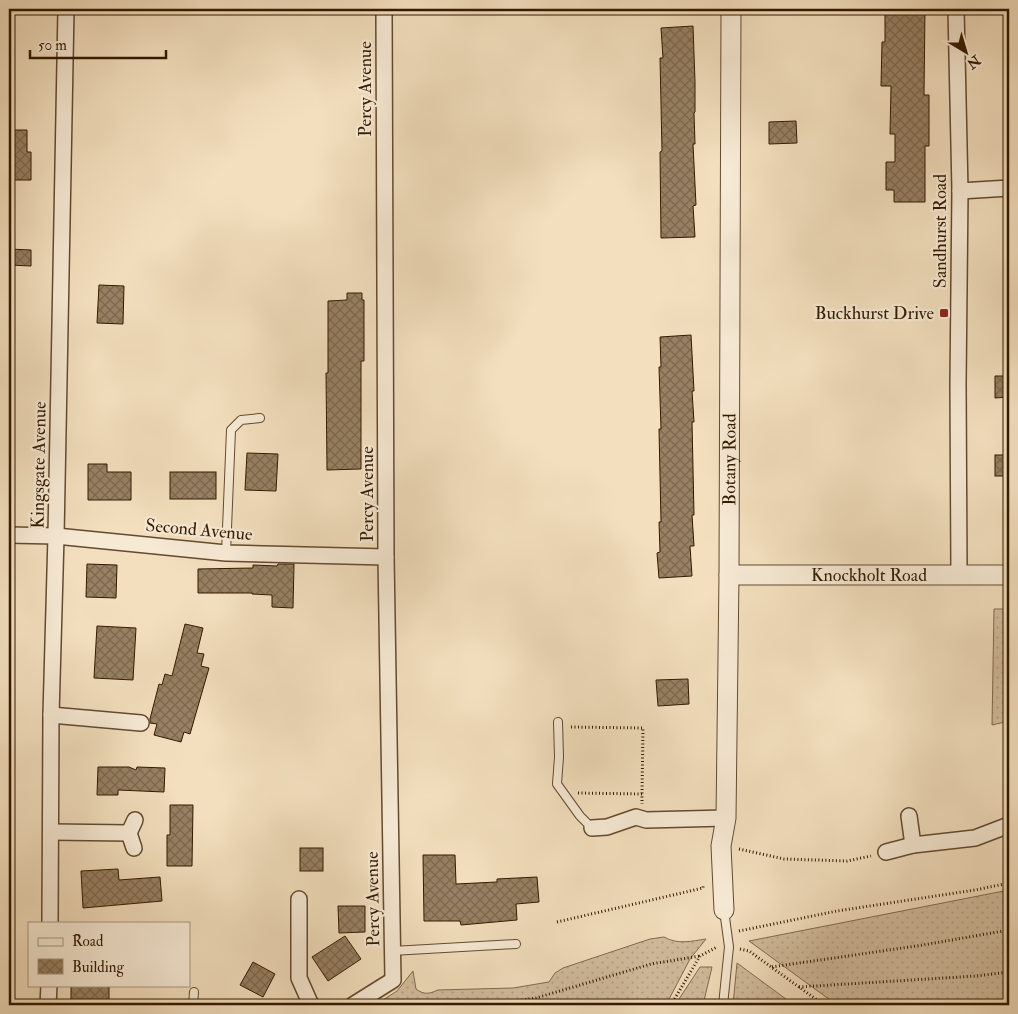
<svg xmlns="http://www.w3.org/2000/svg" width="1018" height="1014" viewBox="0 0 1018 1014" font-family="'IM FELL Double Pica',serif">
  <style>
    .grass { fill: url(#grass-dots); stroke: #826b4f }
    .building { fill: url(#building-cross-hatch); stroke: #331900 }
    .lines { fill: none; stroke-linecap: round; stroke-linejoin: round }
    .service-casing { stroke: #634a30; stroke-width: 10 }
    .minor-casing { stroke: #634a30; stroke-width: 18 }
    .tertiary-casing { stroke: #634a30; stroke-width: 21 }
    .path { stroke: #331900; stroke-width: 3; stroke-dasharray: 1 2.5; stroke-linecap: butt }
    .service { stroke: #f7ead5; stroke-width: 8 }
    .minor { stroke: #f7ead5; stroke-width: 15 }
    .tertiary { stroke: #f7ead5; stroke-width: 19 }
    .poi-dot { fill: #8f2418; stroke: #f7ead5; stroke-width: 2 }
    .labels { text-anchor: middle; dominant-baseline: central; stroke-width: 4.5; stroke-linejoin: round; paint-order: stroke }
    .street-label { font-size: 18px; fill: #331900; stroke: #f7ead5 }
    .poi-label { font-size: 18px; fill: #331900; stroke: #f7ead5; text-anchor: end }
  </style>
  <defs>
    <pattern id="grass-dots" width="8" height="8" patternUnits="userSpaceOnUse" patternTransform="scale(1.25)"><rect width="8" height="8" fill="#d2bd9e"/><path d="M2 2h.1M6 6h.1" fill="none" stroke="#b5a286" stroke-width="1.8" stroke-linecap="round"/></pattern>
    <pattern id="building-cross-hatch" width="8" height="8" patternUnits="userSpaceOnUse" patternTransform="scale(1.25)"><rect width="8" height="8" fill="#978063"/><path d="M0 0l8 8M0 8l8-8" fill="none" stroke="#7c684f"/></pattern>
  </defs>
  <rect width="100%" height="100%" fill="#f3dfbe"/>
  <filter id="stains"><feTurbulence type="fractalNoise" baseFrequency=".004" numOctaves="4"/><feColorMatrix values="0 0 0 0 .2 0 0 0 0 .09 0 0 0 0 .02 0 0 0 .5 -.17"/></filter>
  <radialGradient id="worn" r=".72"><stop offset=".6" stop-color="#630" stop-opacity="0"/><stop offset="1" stop-color="#630" stop-opacity=".3"/></radialGradient>
  <g class="grass">
    <path d="M994 609H1009V721L992 725Z"/>
    <path d="M1009 890V1005H837L749 941Z"/>
    <path d="M664 937C678 945 692 941 706 939L690 959 666 1005H375L397 991 413 971 416 989C424 995 429 994 438 990L513 988 549 982 555 973 563 968 650 939Z"/>
    <path d="M737 963 794 1005H733Z"/>
    <path d="M700 967H712L703 1005H675Z"/>
  </g>
  <g class="building">
    <path d="M897 9H925L924 95H929V146H925V202H894V190H886V162H895V134H890L891 86H881L882 42H885V12H897Z"/>
    <path d="M693 26 695 82V112L694 113 695 144H693L696 205 693 206 695 237 661 238 660 152 662 151 660 58H663L661 28Z"/>
    <path d="M796 121 797 143 769 144V122Z"/>
    <path d="M9 130H27V152H31V180H9Z"/>
    <path d="M9 249 31 250V266L9 265Z"/>
    <path d="M99 285 124 286 123 324 97 323Z"/>
    <path d="M347 293H362V300H364V361H361V469L327 470 326 373H328V301L347 300Z"/>
    <path d="M691 335 694 391H692L694 422H692L694 515H692L694 546H690L692 576 659 578 657 553 660 552 659 522H661L659 429H661L659 367H661L660 337Z"/>
    <path d="M995 376H1009V397L995 398Z"/>
    <path d="M247 453 278 454 276 491 245 490Z"/>
    <rect x="995" y="455" width="14" height="21"/>
    <path d="M88 464H107V472H131V500H88Z"/>
    <rect x="170" y="472" width="46" height="27"/>
    <path d="M87 564 117 565 116 598 86 597Z"/>
    <path d="M278 564H294L293 608 272 607V595L252 594V593H198V569L253 568V565L277 566Z"/>
    <path d="M185 624 203 628 197 653 204 654 201 666 209 668 190 734 184 732 181 742 154 735 157 724 150 723V719L159 684 162 685 165 674 172 676Z"/>
    <path d="M97 626 136 628 133 680 94 678Z"/>
    <path d="M688 679 689 704 658 706 656 680Z"/>
    <path d="M98 767H129L136 770 137 767 165 768 164 792 118 790V795H97Z"/>
    <path d="M170 805H193L192 866H167V835H170Z"/>
    <rect x="300" y="848" width="23" height="23"/>
    <path d="M423 855H455L456 884 497 882V879L537 877 539 902 516 904 517 920 461 925 460 921H424Z"/>
    <path d="M118 869 119 880 160 877 162 901 83 908 81 871Z"/>
    <path d="M338 906H365V932L339 933Z"/>
    <path d="M345 936 361 959 328 981 312 957Z"/>
    <path d="M253 962 275 974 263 997 240 985Z"/>
    <rect x="71" y="985" width="38" height="20"/>
  </g>
  <g class="lines">
    <defs>
      <g id="service">
        <path d="M226 553 231 430 241 420 260 418"/>
        <path d="M558 722 559 757 557 784 580 816 592 828"/>
        <path d="M392 951 516 944"/>
        <path d="M193 1005 194 992"/>
        <path d="M723 1005 729 947 724 910"/>
      </g>
      <g id="minor">
        <path d="M956 9 960 191 958 384 959 574"/>
        <path d="M960 191 1009 188"/>
        <path d="M9 535 56 536 226 553 386 557"/>
        <path d="M51 715 141 723"/>
        <path d="M909 816 913 845"/>
        <path d="M592 828 607 827 636 817 646 820 726 818"/>
        <path d="M51 832 129 833"/>
        <path d="M134 848 129 833 135 820"/>
        <path d="M886 852 913 845 975 838 1009 825"/>
        <path d="M299 899V978L311 1005"/>
        <path d="M50 923 51 715 56 536 66 9"/>
        <path d="M48 1005 49 985"/>
        <path d="M353 1005 393 980 386 557 384 9"/>
      </g>
      <g id="tertiary">
        <path id="s1" d="M729 575H1009"/>
        <path id="s2" d="M724 910 721 846 726 818 729 575 731 9"/>
      </g>
    </defs>
    <use href="#service" class="service-casing"/>
    <use href="#minor" class="minor-casing"/>
    <use href="#tertiary" class="tertiary-casing"/>
    <g class="path">
      <path d="M571 727 643 728 642 794"/>
      <path d="M578 793 642 794V804"/>
      <path d="M739 849 784 859 847 861 871 856"/>
      <path d="M557 922 703 888V885"/>
      <path d="M739 931 837 911 975 890 1009 883"/>
      <path d="M740 949 749 951 824 1005"/>
      <path d="M772 967 923 945 1009 930"/>
      <path d="M799 987 976 976 1009 972"/>
      <path d="M487 1005 536 998 651 964 700 956"/>
      <path d="M671 1005 700 956 717 947"/>
    </g>
    <use href="#service" class="service"/>
    <use href="#minor" class="minor"/>
    <use href="#tertiary" class="tertiary"/>
  </g>
  <rect class="poi-dot" x="939" y="308" width="10" height="10" rx="2.5"/>
  <g class="labels">
    <g class="street-label">
      <text transform="translate(365 89) rotate(-90)">Percy Avenue</text>
      <text transform="translate(940 231) rotate(-90)">Sandhurst Road</text>
      <text stroke="none"><textPath href="#s2" startOffset="451">Botany Road</textPath></text>
      <text transform="translate(39 465) rotate(-89)">Kingsgate Avenue</text>
      <text transform="translate(367 494) rotate(-90)">Percy Avenue</text>
      <text transform="translate(199 530) rotate(5)">Second Avenue</text>
      <text stroke="none"><textPath href="#s1" startOffset="140">Knockholt Road</textPath></text>
      <text transform="translate(373 899) rotate(-91)">Percy Avenue</text>
    </g>
    <g class="poi-label">
      <text x="934" y="313">Buckhurst Drive</text>
    </g>
  </g>
  <rect width="1018" height="1014" fill="none" stroke="#f3dfbe" stroke-width="30"/>
  <rect x="10" y="10" width="998" height="994" fill="none" stroke="#331900" stroke-width="2.5"/>
  <rect x="15" y="15" width="988" height="984" fill="none" stroke="#331900"/>
  <rect x="28" y="922" width="162" height="65" fill="#f7ead5" stroke="#a99680"/>
  <rect x="38" y="938" width="25" height="8" fill="#f7ead5" stroke="#a99680"/>
  <text x="72" y="946" font-size="15" fill="#331900">Road</text>
  <rect x="38" y="959" width="25" height="15" fill="url(#building-cross-hatch)" stroke="#a99680"/>
  <text x="72" y="972" font-size="15" fill="#331900">Building</text>
  <g transform="translate(966 52) rotate(142)" stroke="#f7ead5" stroke-width="4" paint-order="stroke">
  <path d="M0-4L9 19L0 12L-9 19Z" fill="#331900"/>
  <text y="-8" font-size="14" font-weight="bold" text-anchor="middle" fill="#331900">N</text>
  </g>
  <path d="M30 50v8h136v-8" fill="none" stroke="#331900" stroke-width="2.5"/>
  <text x="38" y="50" font-size="15" fill="#331900" stroke="#f7ead5" stroke-width="4" paint-order="stroke">50 m</text>
  <rect width="100%" height="100%" filter="url(#stains)"/>
  <rect width="100%" height="100%" fill="url(#worn)"/>
</svg>
